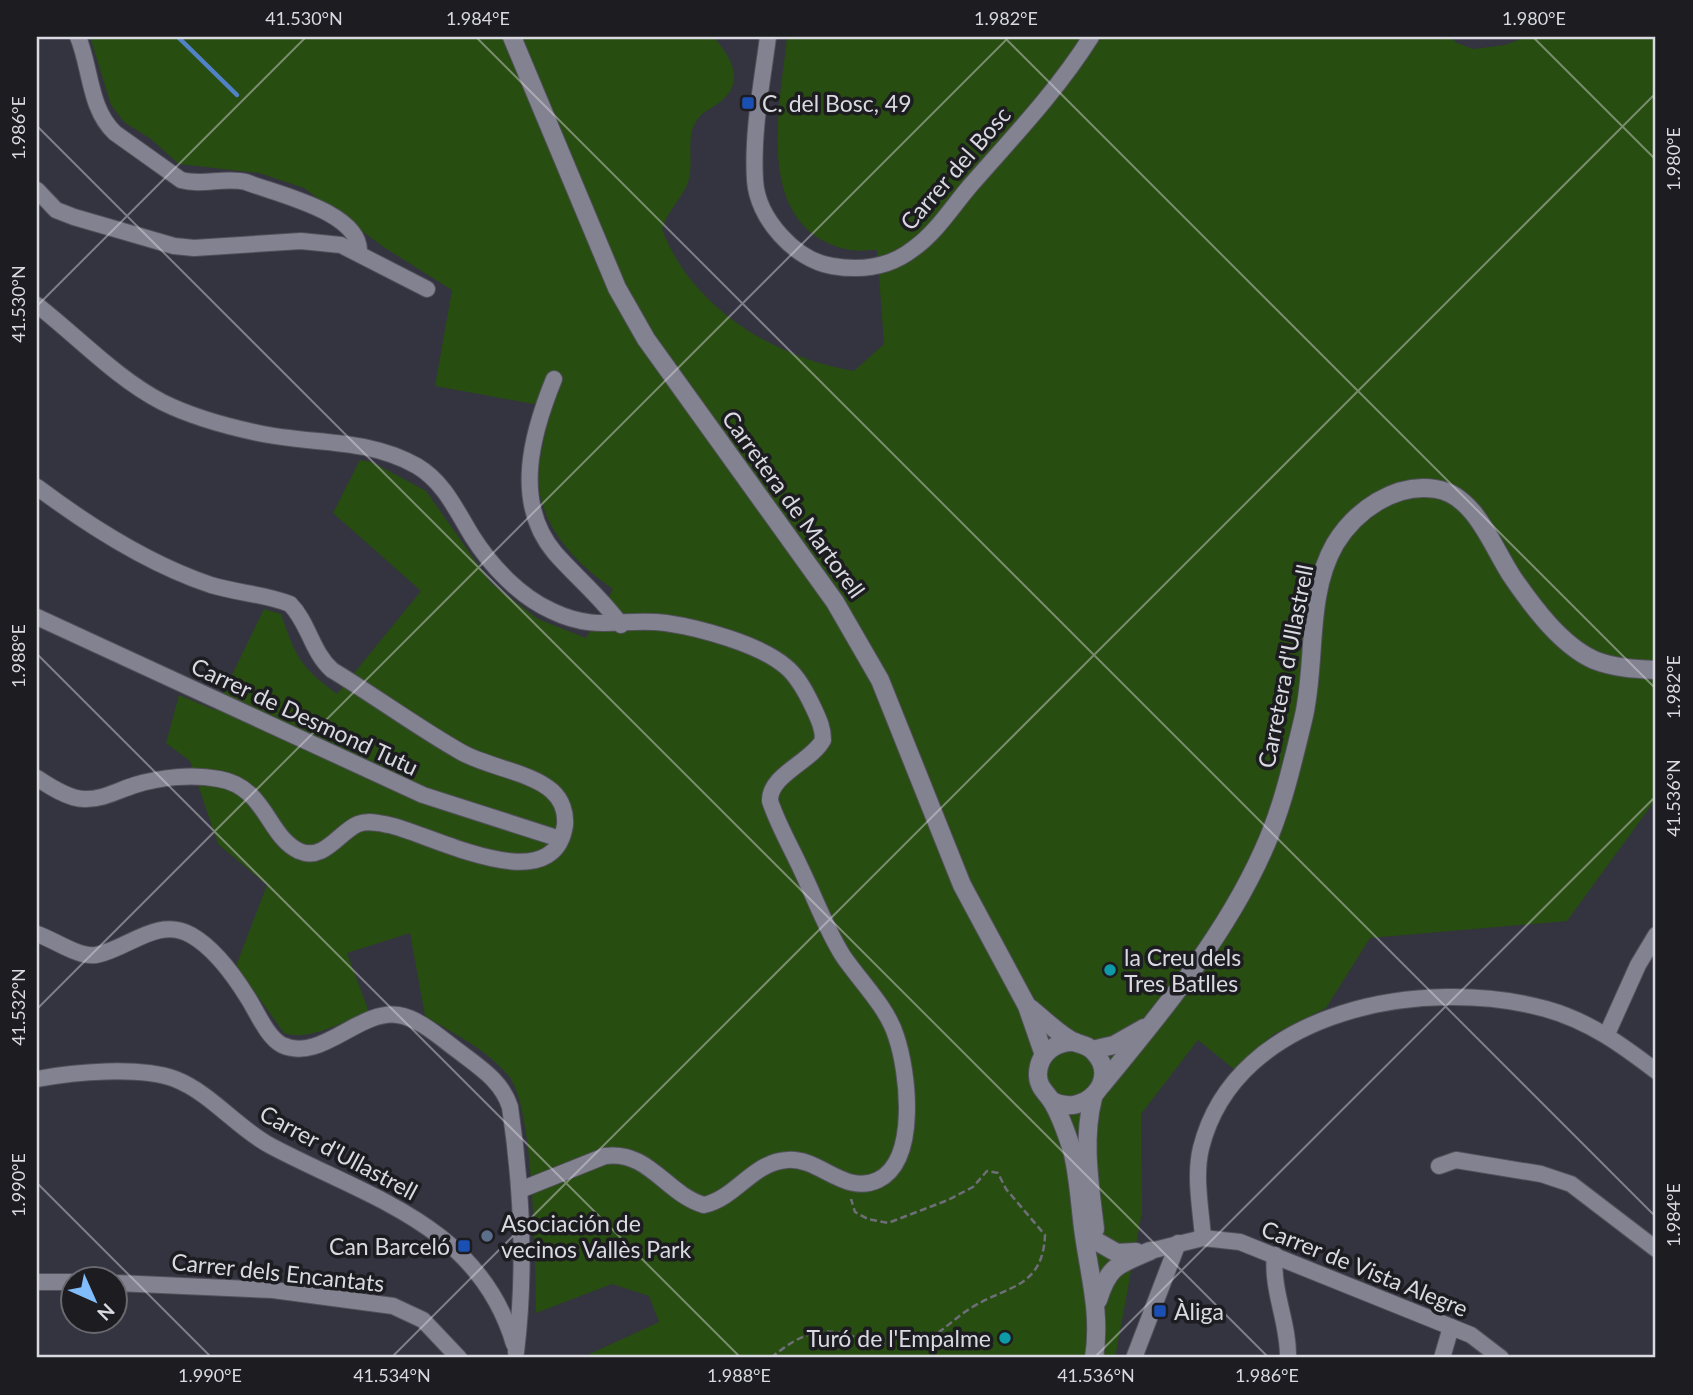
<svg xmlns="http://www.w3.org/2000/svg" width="1693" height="1395" viewBox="0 0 1693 1395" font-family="Lato,sans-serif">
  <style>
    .green { fill: #284d10 }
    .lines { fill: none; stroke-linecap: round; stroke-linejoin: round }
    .stream { stroke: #5181c7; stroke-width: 4.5 }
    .street-casing { stroke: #51505a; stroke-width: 18 }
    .secondary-casing { stroke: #51505a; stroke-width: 20 }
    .path { stroke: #6e6e79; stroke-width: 2.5; stroke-dasharray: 7 3.5; stroke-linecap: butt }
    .street { stroke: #838290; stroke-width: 16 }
    .secondary { stroke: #838290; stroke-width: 18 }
    .ticks { fill: none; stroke: #d9d9e1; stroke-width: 2; stroke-opacity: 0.45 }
    .transit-dot { fill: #1a4fb4; stroke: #1c1c21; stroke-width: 2.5 }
    .culture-dot { fill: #0f9aa8; stroke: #1c1c21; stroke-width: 2.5 }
    .service-dot { fill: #5c6f8a; stroke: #1c1c21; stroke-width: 2.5 }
    .labels { text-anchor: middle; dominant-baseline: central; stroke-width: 7; stroke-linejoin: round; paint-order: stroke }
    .poi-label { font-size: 23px; fill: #d9d9e1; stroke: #1c1c21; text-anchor: start }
    .street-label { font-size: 23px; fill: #d9d9e1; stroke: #1c1c21 }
    .neatline { fill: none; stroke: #d9d9e1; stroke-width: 2.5 }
    .ticks-label { font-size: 18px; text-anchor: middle; fill: #d9d9e1 }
  </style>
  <rect width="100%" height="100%" fill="#343340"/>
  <path class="green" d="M90 37H714C730 57 747 81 720 102 712 108 700 113 695 123 685 143 696 167 686 187 678 202 667 213 662 229 691 307 774 358 854 371L884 344 877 250C867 250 856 252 845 249 752 225 780 107 787 37H1450L1457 43 1473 49 1505 45 1526 37H1656V799L1567 921 1370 938 1326 1008 1274 1034 1235 1070 1198 1040 1141 1114 1142 1212 1115 1358H581L659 1322 649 1296 612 1284 536 1313C535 1267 535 1107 508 1075 487 1050 453 1033 425 1016L410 933 347 953 369 1012C343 1021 310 1042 284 1033L236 966 267 885 218 844 190 761 166 743 179 695 215 710 264 609 281 614C296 658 300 666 337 694L421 591 333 513 360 460 372 462 426 491 491 583 538 619 586 638 613 589C572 561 533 519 539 466 542 446 547 427 550 407L435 386 452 290 385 248 304 188 259 173 179 164 151 139 124 122 111 105Z"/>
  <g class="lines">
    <path class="stream" d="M178 37 237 95"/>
    <defs>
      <g id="street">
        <path d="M78 37C91 68 89 109 115 133L181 180C202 186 224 177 246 182 276 194 361 212 359 252"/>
        <path d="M768 37C762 83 752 133 755 180 757 218 795 260 832 266 861 271 890 267 913 249 936 233 952 207 970 186 1012 138 1057 91 1091 37"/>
        <path d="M37 190 56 210 74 217 174 246 194 248 301 241 341 245 427 289"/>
        <path d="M37 305C78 337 116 378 162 402 192 417 225 426 258 433 312 445 366 437 417 466 444 482 456 510 472 536 491 566 519 596 552 611 598 633 623 617 666 623 700 628 759 644 785 666 798 676 807 694 814 709 819 720 823 728 823 740 811 762 769 775 770 801 778 825 791 847 801 869 815 898 826 929 843 956 860 981 887 1007 896 1036 908 1071 919 1160 878 1180 844 1196 820 1157 787 1160 753 1162 736 1198 704 1205 666 1194 649 1150 605 1156L520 1190"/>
        <path d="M554 379C532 433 512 502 555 553 577 578 602 598 621 625"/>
        <path d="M37 487C89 526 148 564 211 585 237 593 265 594 290 604 309 623 311 651 332 670 375 696 417 727 461 752 487 767 531 772 552 791 562 800 566 813 565 825 554 903 431 834 389 825 379 823 368 820 358 824 339 832 324 862 299 851 267 836 266 787 219 779 192 774 161 777 135 785 119 790 102 800 84 799 69 799 49 786 37 778"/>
        <path d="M37 617 423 795 560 839"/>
        <path d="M37 934C53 939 79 958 96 955 128 949 158 916 191 935 214 948 235 977 248 998 257 1012 267 1037 282 1045 321 1063 359 1009 398 1015 420 1018 444 1041 461 1053 482 1069 502 1082 510 1107 522 1188 526 1270 516 1352"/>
        <path d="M1607 1034 1638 965 1656 935"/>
        <path d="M37 1079C74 1072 139 1066 175 1079 211 1093 237 1128 271 1146 369 1198 479 1225 514 1344"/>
        <path d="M1439 1166 1456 1160 1541 1174 1571 1184 1656 1249"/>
        <path d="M1203 1238C1201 1209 1194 1177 1201 1148 1236 1008 1426 976 1546 1009 1589 1021 1622 1045 1656 1071"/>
        <path d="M1150 1251 1203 1238 1240 1242 1471 1335 1501 1358"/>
        <path d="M1275 1255C1271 1290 1289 1323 1288 1358"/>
        <path d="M37 1282H74"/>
        <path d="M116 1283 273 1290 393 1306 423 1320 459 1358"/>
        <path d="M1134 1358 1178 1243"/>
        <path d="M1442 1358 1451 1327"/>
      </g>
      <g id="secondary">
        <path d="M512 37 617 288 646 339 835 602 880 680 962 885 1027 1006 1044 1055"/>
        <path d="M1030 1008C1044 1019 1058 1034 1074 1042 1082 1045 1088 1045 1094 1052 1121 1080 1084 1118 1052 1101"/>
        <path d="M1075 1042C1056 1041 1039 1053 1038 1073 1037 1088 1048 1093 1054 1105 1062 1119 1067 1135 1072 1150 1079 1177 1080 1208 1084 1235 1090 1277 1101 1315 1094 1358"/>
        <path d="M1092 1050 1114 1045 1144 1028"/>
        <path d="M1101 1086C1161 1013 1224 938 1263 851 1282 810 1292 765 1303 720 1317 664 1305 596 1335 544 1355 511 1395 482 1436 489 1476 495 1493 549 1513 578 1533 607 1561 645 1594 660 1614 668 1635 669 1656 670"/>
        <path d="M1093 1098C1082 1140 1090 1186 1095 1229"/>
        <path d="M1096 1241 1117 1253 1136 1252"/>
        <path d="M1098 1300C1109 1265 1118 1265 1150 1251"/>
      </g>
    </defs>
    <use href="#street" class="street-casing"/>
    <use href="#secondary" class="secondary-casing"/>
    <path class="path" d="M771 1358C836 1302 853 1354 912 1344 936 1340 951 1320 971 1308 1005 1286 1043 1289 1045 1235L1006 1189 998 1173 987 1171 973 1187 948 1200 888 1223 868 1219 855 1212 851 1199"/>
    <use href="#street" class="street"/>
    <use href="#secondary" class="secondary"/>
  </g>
  <path class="ticks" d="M476 37 1656 1217M1004 37 1656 689M1533 37 1656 160M37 126 1269 1358M37 306 306 37M37 654 741 1358M37 1009 1009 37M37 1183 212 1358M391 1358 1656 93M1094 1358 1656 796"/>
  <g class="transit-dot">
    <rect x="741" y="96" width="14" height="14" rx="3.5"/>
    <rect x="457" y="1239" width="14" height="14" rx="3.5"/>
    <rect x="1153" y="1304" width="14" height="14" rx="3.5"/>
  </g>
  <g class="culture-dot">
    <circle cx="1110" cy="970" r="7"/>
    <circle cx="1005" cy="1338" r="7"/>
  </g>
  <circle class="service-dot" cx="487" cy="1236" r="7"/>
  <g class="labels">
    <g class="poi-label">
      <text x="762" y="103">C. del Bosc, 49</text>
      <text x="1124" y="957">la Creu dels<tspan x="1124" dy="26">Tres Batlles</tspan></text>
      <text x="501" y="1223">Asociación de<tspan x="501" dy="26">vecinos Vallès Park</tspan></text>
      <text x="450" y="1246" text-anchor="end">Can Barceló</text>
      <text x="1174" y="1311">Àliga</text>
      <text x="991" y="1338" text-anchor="end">Turó de l'Empalme</text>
    </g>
    <g class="street-label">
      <text transform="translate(955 168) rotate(-49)">Carrer del Bosc</text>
      <text transform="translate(794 504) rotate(54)">Carretera de Martorell</text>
      <text transform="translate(1285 666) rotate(-79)">Carretera d'Ullastrell</text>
      <text transform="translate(305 716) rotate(25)">Carrer de Desmond Tutu</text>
      <text transform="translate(339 1152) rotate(28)">Carrer d'Ullastrell</text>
      <text transform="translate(1365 1268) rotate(22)">Carrer de Vista Alegre</text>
      <text transform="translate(278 1272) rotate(6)">Carrer dels Encantats</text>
    </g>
  </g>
  <rect width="1693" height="1395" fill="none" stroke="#1c1c21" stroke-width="77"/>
  <g transform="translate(94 1300) rotate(135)"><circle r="33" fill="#1c1c21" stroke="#68686e" stroke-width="2"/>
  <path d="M0-5L12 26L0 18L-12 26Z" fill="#80bdfa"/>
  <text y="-10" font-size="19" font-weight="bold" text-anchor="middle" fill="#d9d9e1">N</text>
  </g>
  <rect x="38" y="38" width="1616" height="1318" class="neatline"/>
  <g class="ticks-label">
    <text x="304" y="25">41.530°N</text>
    <text x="478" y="25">1.984°E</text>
    <text x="1006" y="25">1.982°E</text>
    <text x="1534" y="25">1.980°E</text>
    <text transform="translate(19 128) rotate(-90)" y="6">1.986°E</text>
    <text transform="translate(1674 159) rotate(-90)" y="6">1.980°E</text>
    <text transform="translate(19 304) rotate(-90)" y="6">41.530°N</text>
    <text transform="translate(19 656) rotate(-90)" y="6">1.988°E</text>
    <text transform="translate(1674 687) rotate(-90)" y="6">1.982°E</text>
    <text transform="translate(1674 798) rotate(-90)" y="6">41.536°N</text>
    <text transform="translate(19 1007) rotate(-90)" y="6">41.532°N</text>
    <text transform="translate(19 1185) rotate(-90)" y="6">1.990°E</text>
    <text transform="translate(1674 1215) rotate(-90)" y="6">1.984°E</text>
    <text x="210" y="1382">1.990°E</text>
    <text x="392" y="1382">41.534°N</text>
    <text x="739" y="1382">1.988°E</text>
    <text x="1096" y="1382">41.536°N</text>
    <text x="1267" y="1382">1.986°E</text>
  </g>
</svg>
